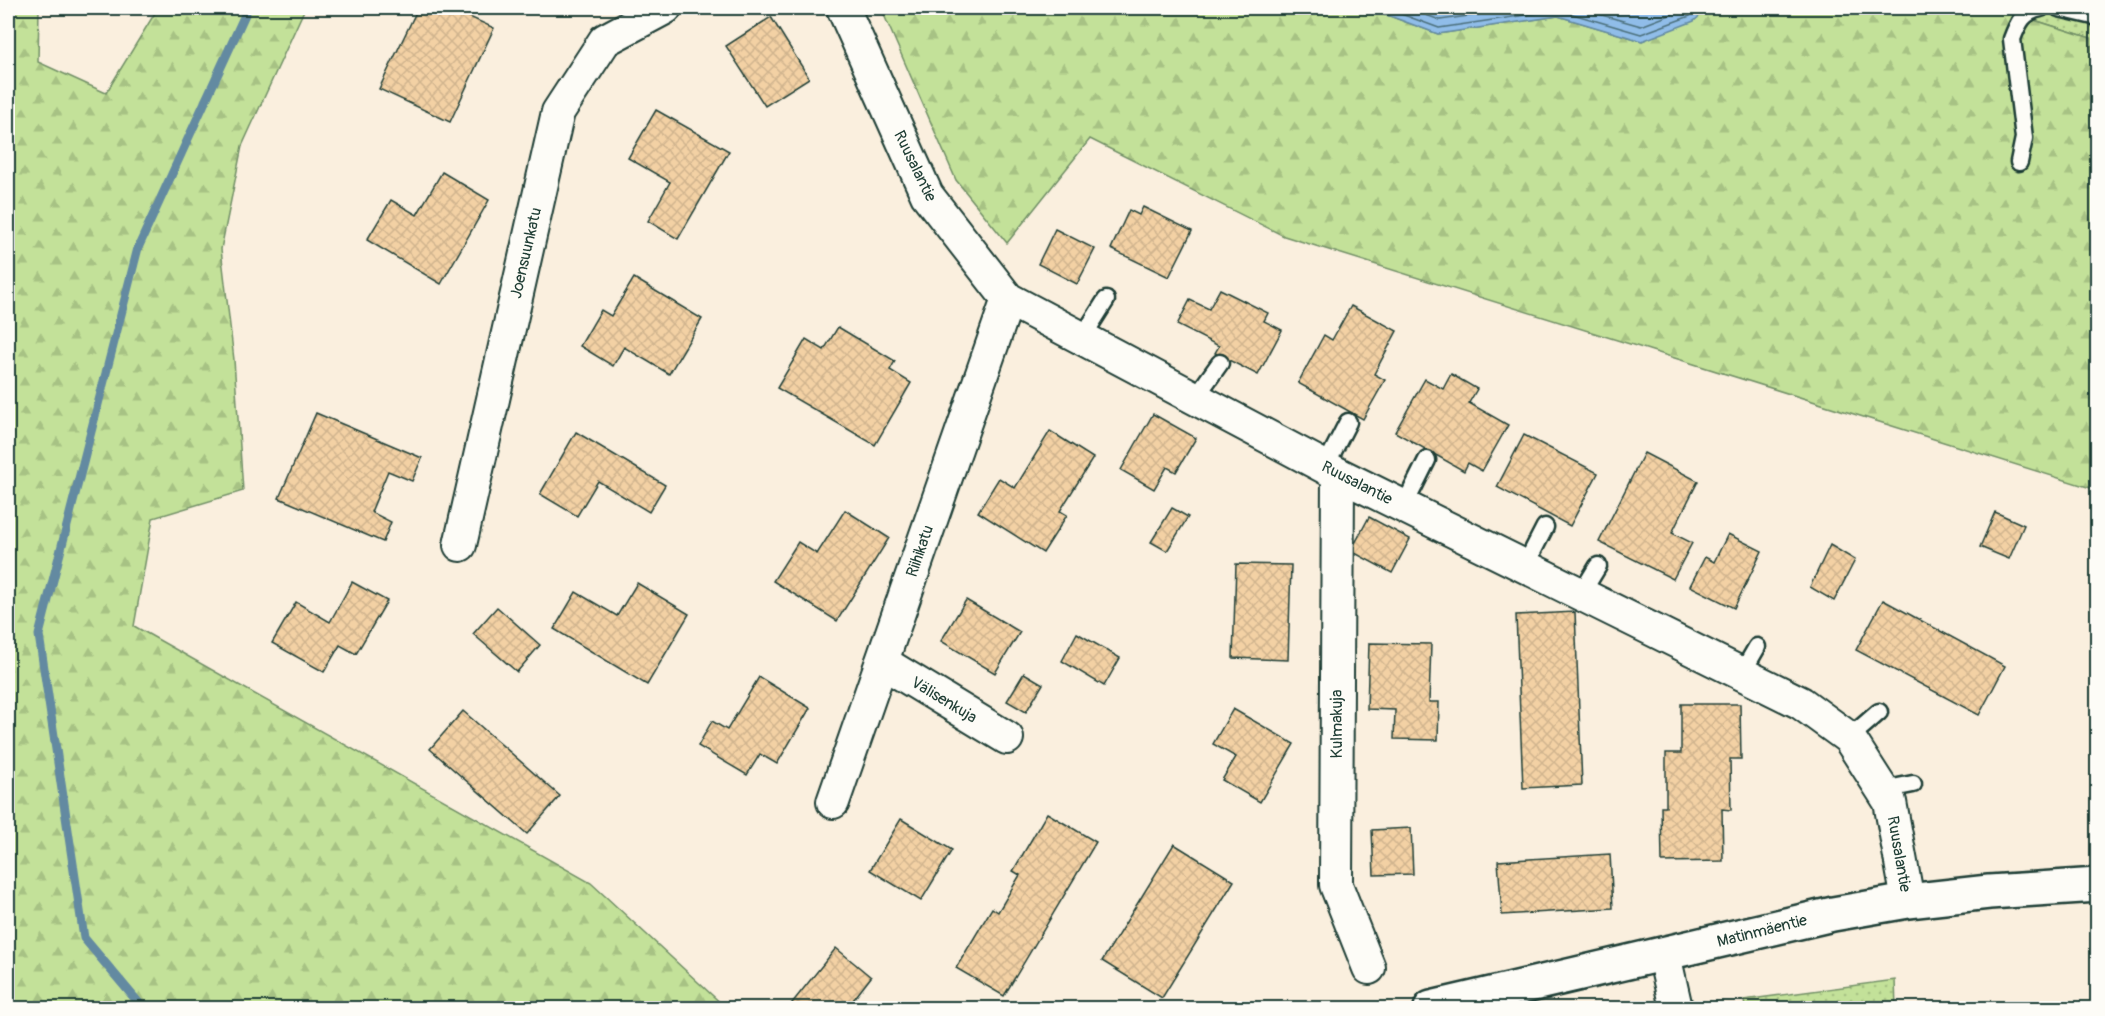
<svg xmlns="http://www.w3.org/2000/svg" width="2105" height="1016" viewBox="0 0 2105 1016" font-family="Pangolin,sans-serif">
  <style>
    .grass { fill: url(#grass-dots); stroke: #718f66; stroke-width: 1.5 }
    .forest { fill: url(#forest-firs); stroke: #718f66; stroke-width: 1.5 }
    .water { fill: #90bde9; stroke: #638aa1; stroke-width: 1.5 }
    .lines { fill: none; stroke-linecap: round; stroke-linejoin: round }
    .shore { stroke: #4c707c; stroke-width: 1.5 }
    .stream { stroke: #638aa1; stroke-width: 9 }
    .building { fill: url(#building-cross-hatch); stroke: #1f3d34; stroke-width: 1.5 }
    .service-casing { stroke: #1f3d34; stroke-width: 21 }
    .minor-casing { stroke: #1f3d34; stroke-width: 36 }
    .secondary-casing { stroke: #1f3d34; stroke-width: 38 }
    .service { stroke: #fdfcf7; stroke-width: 16 }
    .minor { stroke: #fdfcf7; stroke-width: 32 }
    .secondary { stroke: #fdfcf7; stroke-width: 33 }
    .labels { text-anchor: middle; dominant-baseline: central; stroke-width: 6; stroke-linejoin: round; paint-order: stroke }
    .street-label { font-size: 16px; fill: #1f3d34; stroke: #fdfcf7 }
  </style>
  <defs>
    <pattern id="grass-dots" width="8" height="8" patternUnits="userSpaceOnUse" patternTransform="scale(1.5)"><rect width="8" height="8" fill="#c3e199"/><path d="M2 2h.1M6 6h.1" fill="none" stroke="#a7c284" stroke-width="1.8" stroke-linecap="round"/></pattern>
    <pattern id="forest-firs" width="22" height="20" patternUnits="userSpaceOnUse" patternTransform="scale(1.5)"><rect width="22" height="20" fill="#c3e199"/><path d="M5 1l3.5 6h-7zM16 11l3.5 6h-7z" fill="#a7c284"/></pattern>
    <pattern id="building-cross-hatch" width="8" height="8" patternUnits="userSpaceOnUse" patternTransform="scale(1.5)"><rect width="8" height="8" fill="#f3d1a4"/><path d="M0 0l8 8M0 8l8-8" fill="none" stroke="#d0b48e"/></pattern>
  </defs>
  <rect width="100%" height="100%" fill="#faefde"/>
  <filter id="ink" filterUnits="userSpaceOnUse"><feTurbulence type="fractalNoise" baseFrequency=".0167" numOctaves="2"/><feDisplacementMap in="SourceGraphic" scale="12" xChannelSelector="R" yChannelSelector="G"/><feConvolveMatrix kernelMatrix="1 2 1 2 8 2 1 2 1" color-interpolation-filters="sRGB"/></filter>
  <g filter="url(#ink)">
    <g class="grass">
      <path d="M1996 8H2097V162L2091 38Z"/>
      <path d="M1895 980 1896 1008H1745L1744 1000Z"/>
    </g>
    <g class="forest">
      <path d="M8 8H39L38 62 106 93 158 8H305L242 146 221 249 234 360 243 491 153 518 134 626 591 883 726 1008H8Z"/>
      <path d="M881 8H1368L1438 34 1558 16 1642 41 1700 15 1708 8H1996L2091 38 2098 162 2097 490 1284 236 1090 139 1007 243 956 180Z"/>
    </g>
    <path class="water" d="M1368 8H1708L1694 21 1642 41 1558 16 1438 34Z"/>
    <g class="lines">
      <g class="shore">
        <path d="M1385 8 1439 28 1559 10 1641 34 1690 16 1699 8"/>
        <path d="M1406 8 1440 20 1525 8"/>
        <path d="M1577 8 1641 26 1688 8"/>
      </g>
      <path class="stream" d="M143 1008 84 938 39 635 138 248 248 8"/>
    </g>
    <g class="building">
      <path d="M418 8H450L494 28 450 122 379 89Z"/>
      <path d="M771 17 809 78 765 106 726 46Z"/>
      <path d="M656 110 729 151 678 239 648 221 670 182 628 158Z"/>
      <path d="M442 172 489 200 441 284 367 240 391 200 417 215Z"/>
      <path d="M1143 207 1192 231 1169 277 1111 249 1129 210 1139 215Z"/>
      <path d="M1055 229 1095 249 1077 284 1038 264Z"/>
      <path d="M634 278 702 319 669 374 624 347 613 366 580 346 601 310 611 316Z"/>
      <path d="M1220 289 1268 313 1264 321 1282 330 1258 375 1215 353 1219 346 1177 325 1190 300 1209 309Z"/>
      <path d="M1351 306 1397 331 1374 374 1385 380 1363 419 1298 383 1324 335 1332 340Z"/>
      <path d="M838 327 895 361 890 370 911 383 875 445 777 388 806 339 824 350Z"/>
      <path d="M1451 374 1477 389 1469 403 1508 425 1482 471 1468 463 1464 471 1395 432 1425 379 1443 389Z"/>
      <path d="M316 413 422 458 412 481 388 471 371 512 391 522 383 542 279 498Z"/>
      <path d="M1153 414 1196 438 1176 472 1167 467 1154 489 1121 470Z"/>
      <path d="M1050 431 1093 458 1060 511 1067 515 1043 553 978 512 999 478 1015 488Z"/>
      <path d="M576 432 665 485 649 512 598 481 577 516 540 494Z"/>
      <path d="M1524 435 1598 473 1570 526 1497 487Z"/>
      <path d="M1644 453 1698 481 1672 533 1692 543 1673 579 1599 542Z"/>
      <path d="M1172 508 1188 517 1167 551 1151 542Z"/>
      <path d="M845 510 889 538 837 621 773 581 798 542 817 554Z"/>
      <path d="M1995 512 2024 525 2009 559 1980 547Z"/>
      <path d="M1369 517 1410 539 1392 573 1351 551Z"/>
      <path d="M1728 534 1762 551 1734 608 1690 586 1705 557 1714 562Z"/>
      <path d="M1830 545 1855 560 1834 601 1810 587Z"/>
      <path d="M1236 564 1291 565 1288 660 1233 658Z"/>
      <path d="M352 582 387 601 356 654 340 645 324 672 272 643 296 602 330 622Z"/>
      <path d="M637 583 689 614 647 685 554 629 576 592 617 616Z"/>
      <path d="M966 600 1020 632 995 673 941 641Z"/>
      <path d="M1883 600 2005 666 1979 715 1856 650Z"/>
      <path d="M497 607 540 645 517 672 473 634Z"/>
      <path d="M1575 612 1582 785 1523 788 1516 615Z"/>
      <path d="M1077 633 1120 658 1104 686 1062 661Z"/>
      <path d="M1369 643 1431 644 1429 702H1439L1438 740 1394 739 1395 710 1367 709Z"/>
      <path d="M1024 673 1043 684 1026 712 1007 701Z"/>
      <path d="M759 677 810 708 777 764 760 754 747 775 698 746 712 721 727 730Z"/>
      <path d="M1681 704H1740L1741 759H1730L1731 810 1722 809 1723 861 1662 862 1661 807H1666V753H1681Z"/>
      <path d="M1233 709 1294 744 1260 802 1222 780 1236 757 1213 744Z"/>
      <path d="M463 711 560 796 527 834 430 749Z"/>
      <path d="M1047 813 1096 842 1004 996 956 968 992 908 998 912 1020 875 1013 871Z"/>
      <path d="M901 819 952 850 921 901 870 870Z"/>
      <path d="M1411 828 1413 874 1374 875 1372 830Z"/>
      <path d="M1174 844 1234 881 1162 998 1102 961Z"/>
      <path d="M1610 854 1613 908 1502 915 1498 861Z"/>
      <path d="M836 948 871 977 847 1008H788Z"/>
    </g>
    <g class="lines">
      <defs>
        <g id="service">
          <path d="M2059 8 2098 17"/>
          <path d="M2019 162 2024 138 2012 39C2018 23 2023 11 2041 8"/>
          <path d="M1082 338 1106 300"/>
          <path d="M1195 398 1220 363"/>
          <path d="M1325 467 1348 422"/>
          <path d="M1404 506 1427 460"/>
          <path d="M1525 566 1545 527"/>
          <path d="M1581 594 1598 566"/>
          <path d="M1742 673 1757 647"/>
          <path d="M1849 738 1879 712"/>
          <path d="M1883 790 1913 784"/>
        </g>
        <g id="minor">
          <path d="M843 8 927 195 1008 299 1338 474 1801 703 1849 738 1890 802 1908 901"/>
          <path d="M1338 474 1336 885 1369 968"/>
          <path d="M460 545 558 112 605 40 665 8"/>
          <path d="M882 662 1007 738"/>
          <path d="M833 802 1008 299"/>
          <path d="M1664 955 1676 1008"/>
        </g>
        <path id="secondary" d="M1431 1008 1833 914 1908 901 1989 892 2098 885"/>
      </defs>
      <use href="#service" class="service-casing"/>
      <use href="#minor" class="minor-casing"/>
      <use href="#secondary" class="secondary-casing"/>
      <use href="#service" class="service"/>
      <use href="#minor" class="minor"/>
      <use href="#secondary" class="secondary"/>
    </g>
  </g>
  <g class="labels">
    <g class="street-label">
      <text transform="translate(915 166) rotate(64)">Ruusalantie</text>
      <text transform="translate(526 253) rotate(-77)">Joensuunkatu</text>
      <text transform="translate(1357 483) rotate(27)">Ruusalantie</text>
      <text transform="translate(920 551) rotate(-71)">Riihikatu</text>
      <text transform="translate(944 700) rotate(31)">Välisenkuja</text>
      <text transform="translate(1337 724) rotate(-90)">Kulmakuja</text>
      <text transform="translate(1899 854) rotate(80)">Ruusalantie</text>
      <text transform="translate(1762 931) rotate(-14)">Matinmäentie</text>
    </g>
  </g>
  <rect width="2105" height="1016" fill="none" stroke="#fdfcf7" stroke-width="30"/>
  <rect x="15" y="15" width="2075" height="986" fill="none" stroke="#1f3d34" stroke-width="2" filter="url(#ink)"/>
</svg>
